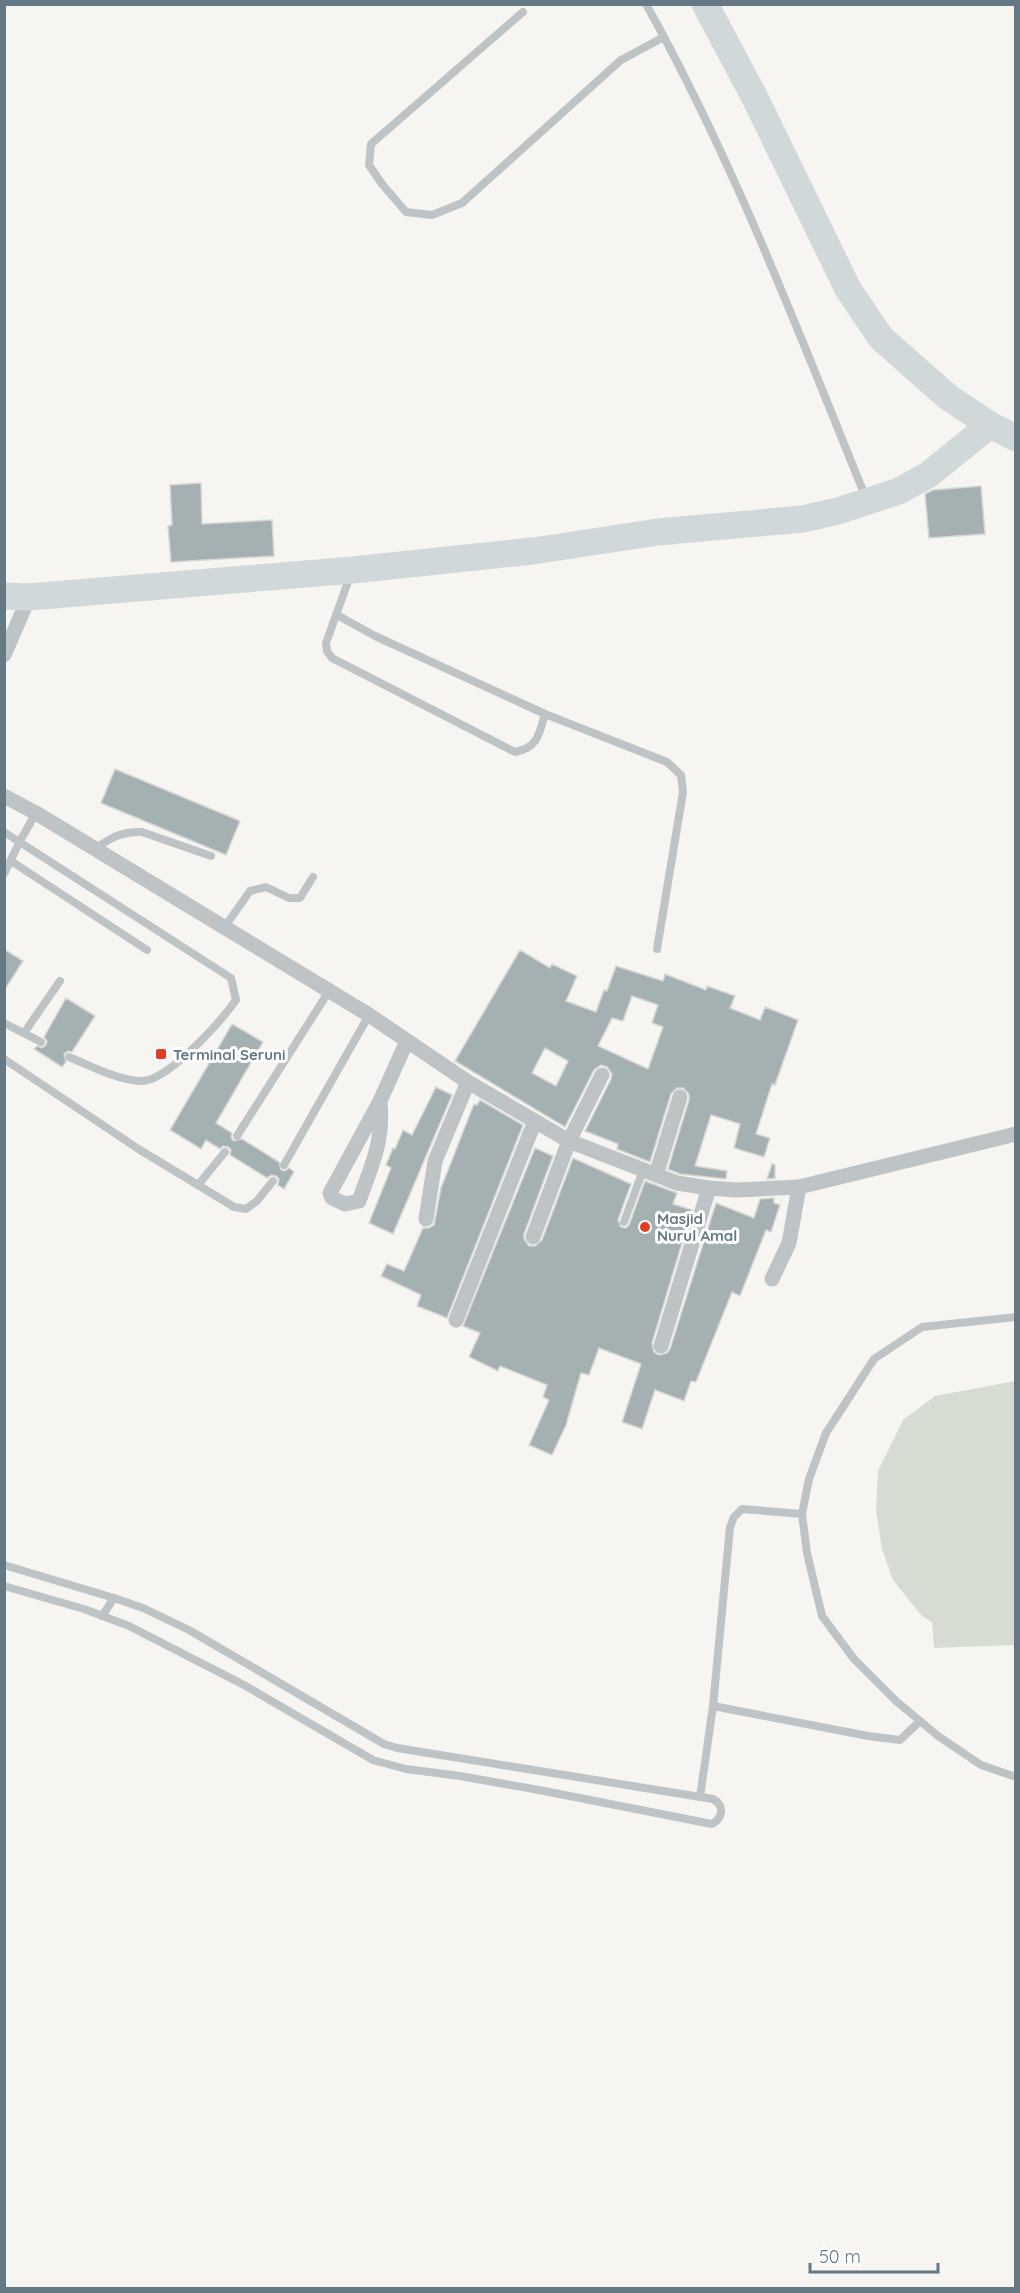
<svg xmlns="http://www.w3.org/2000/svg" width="1020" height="2293" viewBox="0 0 1020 2293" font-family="Quicksand,sans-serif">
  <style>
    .grass { fill: #d7dcd3 }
    .building { fill: #a5b0b3; stroke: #d7d7d4; stroke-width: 1.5; fill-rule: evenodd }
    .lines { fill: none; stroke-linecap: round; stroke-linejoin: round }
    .lane { stroke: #bec4c6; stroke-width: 8 }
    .street { stroke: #bec4c6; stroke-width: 15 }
    .highway { stroke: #d1d8da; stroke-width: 27 }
    .poi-dot { fill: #e23c25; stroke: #fff; stroke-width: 2 }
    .labels { text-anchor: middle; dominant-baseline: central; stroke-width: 6; stroke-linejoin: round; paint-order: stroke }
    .poi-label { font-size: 15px; font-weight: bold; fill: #647983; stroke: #fff; text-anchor: start }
  </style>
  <rect width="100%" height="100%" fill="#f6f5f2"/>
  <path class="grass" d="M1015 1381V1645L934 1648 932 1622 922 1616 893 1580 882 1549 876 1510 878 1471 903 1420 935 1396Z"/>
  <g class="building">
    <path d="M201 483 202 524 272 520 274 556 171 562 168 526 172 525 170 485Z"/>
    <path d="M981 486 985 534 929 538 925 494 933 490Z"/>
    <path d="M115 769 240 821 226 855 101 803Z"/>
    <path d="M4 949 23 961 4 991Z"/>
    <path d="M520 950 550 968 552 964 577 976 566 1001 596 1012 604 990 607 991 616 966 663 981 665 974 706 990 707 986 735 996 730 1008 760 1020 765 1007 798 1020 775 1085 772 1084 756 1134 770 1138 764 1157 734 1148 740 1124 711 1115 695 1166 727 1171 726 1179 680 1174 668 1169 689 1100V1094L683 1088H677L671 1094 650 1162 617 1149 618 1144 585 1131 611 1079 612 1074 607 1067 601 1065 594 1070 565 1127 455 1061ZM632 996 658 1005 652 1023 663 1027 648 1069 598 1046 612 1018 623 1021ZM545 1048 568 1061 556 1086 532 1073Z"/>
    <path d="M66 998 95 1016 72 1052 68 1051 64 1054 66 1062 62 1067 34 1049 37 1046 42 1048 46 1045 47 1041 44 1037Z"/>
    <path d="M232 1024 263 1042 216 1123 232 1133 231 1138 234 1141 242 1139 279 1162 281 1170 285 1171 289 1168 294 1172 284 1189 278 1185 279 1179 276 1176 271 1175 267 1178 230 1155 231 1150 228 1147 223 1146 220 1149 206 1140 201 1149 170 1130Z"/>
    <path d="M436 1087 452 1095 393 1234 369 1223 391 1168 386 1165 393 1148 395 1149 403 1130 412 1135Z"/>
    <path d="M480 1100 523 1125 447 1318 417 1306 421 1295 381 1276 387 1264 404 1271 423 1228H429L434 1225 441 1188 474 1104 477 1105Z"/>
    <path d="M535 1148 553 1156 524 1234V1239L529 1246H535L542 1240 573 1158 631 1184 618 1220 621 1227 626 1228 629 1225 645 1181 677 1193 673 1204 692 1210 652 1343 654 1352 659 1355 667 1353 670 1349 716 1203 754 1218 760 1199 774 1198V1203L780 1205 771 1232 766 1230 740 1296 732 1292 696 1382 691 1381 684 1401 655 1390 642 1429 622 1422 641 1364 599 1348 589 1375 581 1373 566 1425 552 1455 529 1445 549 1400 543 1397 547 1385 500 1366 498 1371 469 1357 480 1333 463 1326Z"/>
    <path d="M772 1164 775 1165V1178L767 1179Z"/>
  </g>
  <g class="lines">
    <g class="lane">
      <path d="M646 4C734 162 798 331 866 498"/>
      <path d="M523 12 371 144 369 165 382 184 406 212 432 215 462 203 621 60 664 37"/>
      <path d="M337 615 375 636 545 714C539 734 538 748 515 752L332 658 327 651 326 643 350 576"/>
      <path d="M545 714 667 762 681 775 683 792 657 949"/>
      <path d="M4 832 231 978 236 1000C221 1021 166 1084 139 1081 115 1079 91 1066 69 1057"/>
      <path d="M95 849C110 838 122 831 142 832L211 856"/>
      <path d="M11 861 147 950"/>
      <path d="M4 874 20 841 36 813"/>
      <path d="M224 928 250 891 266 887 289 898H300L313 877"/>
      <path d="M4 1023 41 1042"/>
      <path d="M24 1033 60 981"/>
      <path d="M4 1059 140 1150 198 1185 225 1152"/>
      <path d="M237 1136 329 991"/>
      <path d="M284 1165 369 1015"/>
      <path d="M198 1185 234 1207 246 1209 257 1201 273 1181"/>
      <path d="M624 1222 643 1170"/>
      <path d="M802 1514 807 1553 822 1616 854 1659 896 1701 938 1736 981 1765 1016 1777"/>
      <path d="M4 1565 114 1598 143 1608 189 1630 384 1744 397 1748 713 1799C725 1806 723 1818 712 1824L539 1790 460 1776 406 1769 373 1760 244 1685 129 1626 84 1609 4 1586"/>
      <path d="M102 1616 114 1598"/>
      <path d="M713 1706 868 1736 900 1740 920 1721"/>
      <path d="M700 1797 713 1706 730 1527 734 1517 742 1509 802 1514 809 1479 826 1433 874 1359 922 1327 1016 1317"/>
    </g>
    <g class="street">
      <path d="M4 655 29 597"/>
      <path d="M4 796 36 813 369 1015 468 1082 569 1141 677 1183 709 1188 736 1190 799 1187 1016 1134"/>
      <path d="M380 1101C384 1141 372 1164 359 1201L345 1204 332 1198 330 1193 380 1101 407 1041"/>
      <path d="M656 1175 680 1097"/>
      <path d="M426 1219 435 1161 468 1082"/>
      <path d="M533 1237 569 1141 602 1075"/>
      <path d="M772 1279 789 1243 799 1187"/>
      <path d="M456 1320 535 1121"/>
      <path d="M661 1346 709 1188"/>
    </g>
    <g class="highway">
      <path d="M705 4 756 100 848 289 881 338 948 397 990 425 1016 438"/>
      <path d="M4 596 29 597 353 570 533 551 658 532 803 519 838 511 899 491 928 475 990 425"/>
    </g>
  </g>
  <g class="poi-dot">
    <rect x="155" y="1048" width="12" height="12" rx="3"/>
    <circle cx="645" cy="1227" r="6"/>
  </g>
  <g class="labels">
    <g class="poi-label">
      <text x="173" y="1054">Terminal Seruni</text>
      <text x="657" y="1218">Masjid<tspan x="657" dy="17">Nurul Amal</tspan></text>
    </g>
  </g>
  <rect width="1020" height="2293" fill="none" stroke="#647983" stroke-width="12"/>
  <path d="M810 2263v9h128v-9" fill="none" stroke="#647983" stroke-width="3"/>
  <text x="819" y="2263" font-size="18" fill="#647983" stroke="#ffffff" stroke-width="4.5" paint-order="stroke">50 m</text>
</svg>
